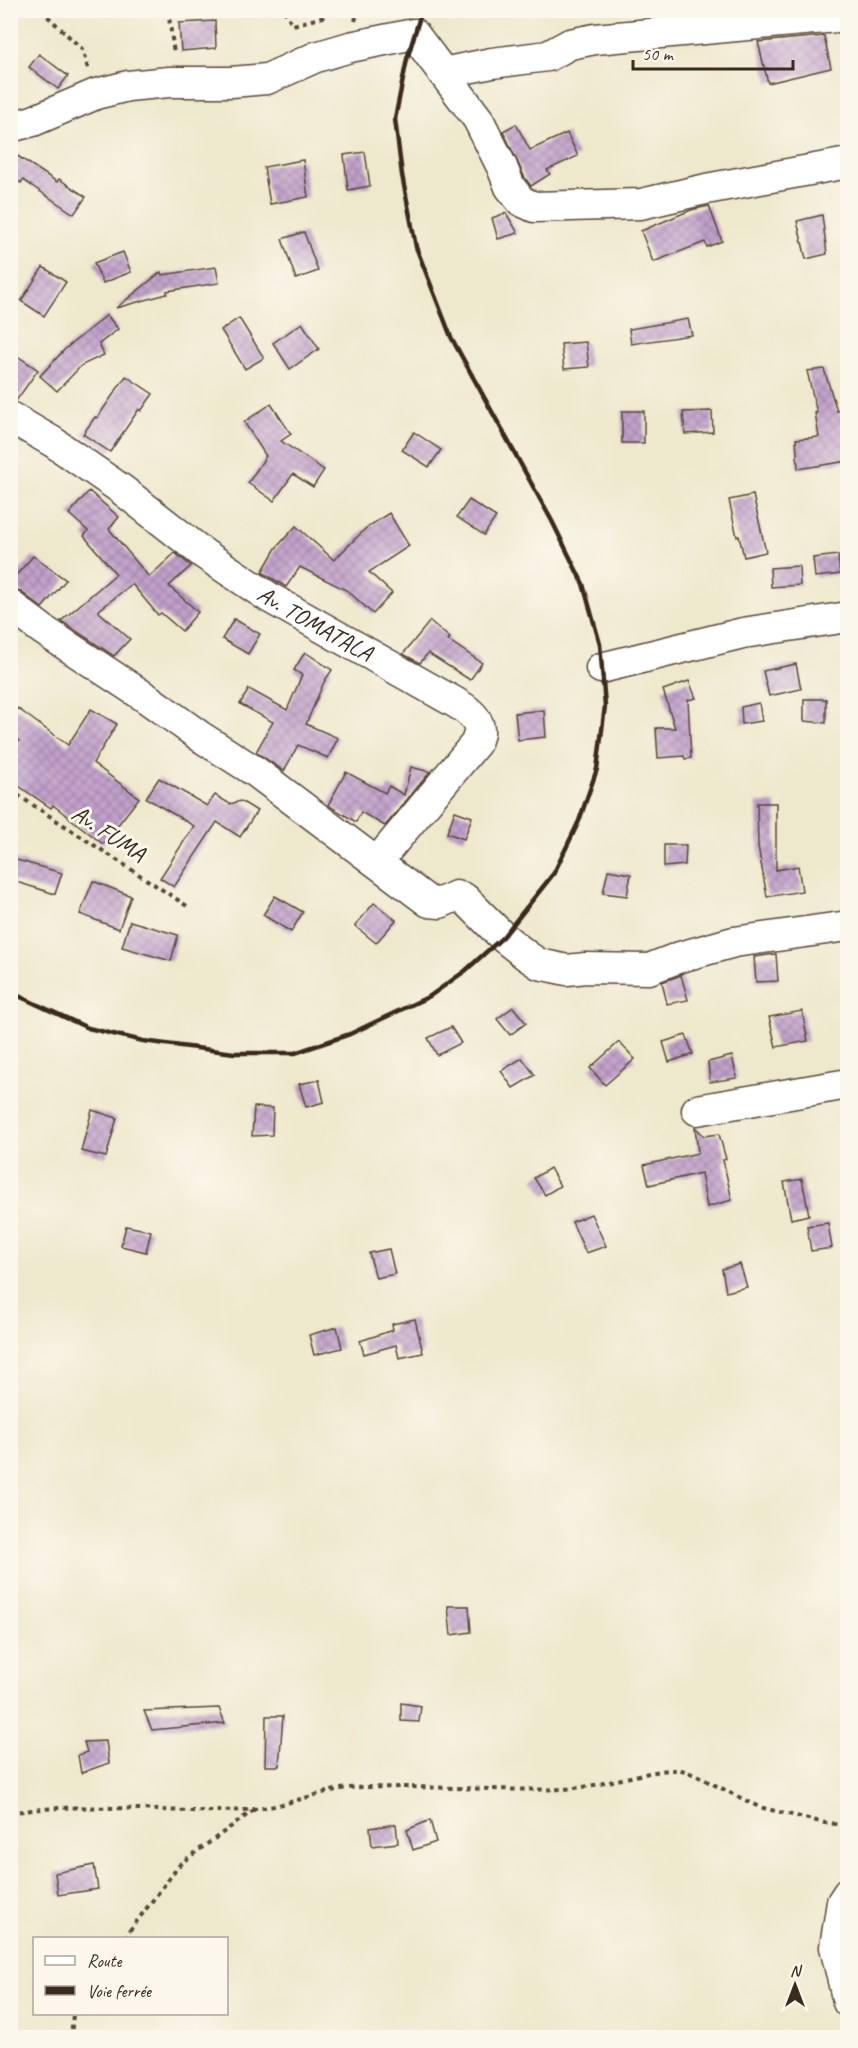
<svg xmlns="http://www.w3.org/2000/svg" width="858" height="2048" viewBox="0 0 858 2048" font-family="Caveat,sans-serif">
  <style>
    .building { fill: url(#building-cross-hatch) }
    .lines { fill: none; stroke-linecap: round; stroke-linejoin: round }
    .minor-casing { stroke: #564638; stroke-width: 33 }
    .path { stroke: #564638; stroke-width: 4; stroke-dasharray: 4.5 4.5; stroke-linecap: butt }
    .minor { stroke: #fff; stroke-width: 30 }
    .rail { stroke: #3b2a1e; stroke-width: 4.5 }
    .labels { text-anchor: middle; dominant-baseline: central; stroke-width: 6; stroke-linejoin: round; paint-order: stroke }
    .street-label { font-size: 24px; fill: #3b2a1e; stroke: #fbf7ec }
  </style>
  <defs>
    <pattern id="building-cross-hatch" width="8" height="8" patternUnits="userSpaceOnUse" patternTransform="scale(1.5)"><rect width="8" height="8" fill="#c2a2cc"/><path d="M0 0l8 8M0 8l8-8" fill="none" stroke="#9f84a5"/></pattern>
  </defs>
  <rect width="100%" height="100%" fill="#fbf7ec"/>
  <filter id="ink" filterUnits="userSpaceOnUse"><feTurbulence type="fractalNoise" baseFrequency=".0167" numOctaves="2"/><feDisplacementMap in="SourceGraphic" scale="12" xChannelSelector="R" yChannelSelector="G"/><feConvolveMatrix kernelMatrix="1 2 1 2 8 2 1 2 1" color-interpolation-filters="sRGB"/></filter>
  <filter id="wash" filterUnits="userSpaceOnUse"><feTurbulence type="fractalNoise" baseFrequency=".008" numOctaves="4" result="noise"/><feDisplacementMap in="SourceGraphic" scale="24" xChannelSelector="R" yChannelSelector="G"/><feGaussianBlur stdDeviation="1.35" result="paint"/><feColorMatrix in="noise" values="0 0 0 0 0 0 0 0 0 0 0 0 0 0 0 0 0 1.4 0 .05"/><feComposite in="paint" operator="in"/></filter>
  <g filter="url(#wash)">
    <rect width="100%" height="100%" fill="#eee8cc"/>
    <g id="blocks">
      <g class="building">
        <path d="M215 21 216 48 181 51 179 23Z"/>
        <path d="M824 36 831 68 768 83 758 42Z"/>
        <path d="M39 54 68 76 58 89 29 67Z"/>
        <path d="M516 124 530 150 567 133 578 156 547 170 550 174 531 186 525 178 503 131Z"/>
        <path d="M10 151 57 182 59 179 86 197 74 214 23 180 21 183 10 176Z"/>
        <path d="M365 152 370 186 348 190 344 155Z"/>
        <path d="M303 160 308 197 270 204 264 167Z"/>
        <path d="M709 206 722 241 707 247 705 242 653 262 641 231 691 210Z"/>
        <path d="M506 213 518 233 498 239 492 218Z"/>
        <path d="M822 215 827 254 806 259 797 221Z"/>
        <path d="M304 232 318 271 296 279 282 239Z"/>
        <path d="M123 252 131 272 103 283 94 263Z"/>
        <path d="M43 267 66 282 44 316 21 301Z"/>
        <path d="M216 267 219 283 167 291V294L116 308 161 272 162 275Z"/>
        <path d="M107 315 118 329 99 344 104 355 82 365 57 391 40 376 65 349Z"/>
        <path d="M239 318 264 358 245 369 221 330Z"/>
        <path d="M688 319 692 335 631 344 629 329Z"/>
        <path d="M302 323 319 349 290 369 273 343Z"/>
        <path d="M586 342 589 367 564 369 561 344Z"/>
        <path d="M10 351 38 370 16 401 10 400Z"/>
        <path d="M824 369 837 411 840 410 842 424 848 422V461L798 469 796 439 819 437 815 413H817L807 371Z"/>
        <path d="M126 376 153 394 141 411 139 409 110 452 83 434 95 417 97 418Z"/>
        <path d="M271 404 291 434 281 441 324 470 313 487 293 474 274 501 248 483 266 456 244 422Z"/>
        <rect x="622" y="411" width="22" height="32"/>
        <path d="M712 411 713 432 685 434 683 412Z"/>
        <path d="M414 432 441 450 429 467 402 450Z"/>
        <path d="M89 491 119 517 109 529 149 577 175 553 191 566 169 586 198 612 182 631 161 613 158 615 132 584 98 611 130 639 114 656 61 621 116 574 84 536 88 531 69 514Z"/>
        <path d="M753 495 766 552 744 557 739 536 737 537 729 500Z"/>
        <path d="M469 500 496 517 484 535 457 517Z"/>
        <path d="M389 513 409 546 369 572 392 593 373 614 348 591 300 567 286 587 262 572 276 548 296 526 334 560 366 528Z"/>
        <path d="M838 555 840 574 815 577 813 558Z"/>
        <path d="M33 556 66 580 42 608 20 591 10 588V582Z"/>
        <path d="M799 566 800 585 771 587 770 568Z"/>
        <path d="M234 619 260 634 248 654 222 639Z"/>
        <path d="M430 621 450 638 448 640 482 663 470 680 428 653 420 663 403 654Z"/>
        <path d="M305 652 332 670 324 682 306 724 338 738 328 758 298 745 284 771 256 752 273 722 240 704 249 689 287 710 302 675 294 670Z"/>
        <path d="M796 664 801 689 769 696 763 671Z"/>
        <path d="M689 681 696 698 688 700 691 758 685 759 684 756 658 758 656 728H675L663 690Z"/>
        <path d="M804 699H826V723L804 721Z"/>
        <path d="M759 703 762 721 742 724 741 707Z"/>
        <path d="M17 708 68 745 91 709 117 724 93 763 139 798 103 844 53 805 51 808 10 780V753L19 741 10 734V718Z"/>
        <path d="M544 710 546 737 518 740 515 713Z"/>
        <path d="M411 767 430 772 385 826 361 812 356 822 328 805 346 772 385 793 389 786 404 795Z"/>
        <path d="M159 778 207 806 215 795 230 804 241 801 257 811 240 837 217 822 174 887 160 878 194 826 146 798Z"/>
        <path d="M757 803H776V870L798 866 802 891 767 897 758 846Z"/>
        <path d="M455 811 472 817 464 839 447 833Z"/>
        <path d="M664 845H686L685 865 664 867Z"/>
        <path d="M10 858 62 873 55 894 10 880Z"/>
        <path d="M608 870 631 874 627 896 603 893Z"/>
        <path d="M93 881 131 896 119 929 80 914Z"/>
        <path d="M275 896 303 912 291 932 263 915Z"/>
        <path d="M374 903 396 920 376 943 355 926Z"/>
        <path d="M130 921 178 935 171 961 122 947Z"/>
        <path d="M776 954 778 981 756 982 754 957Z"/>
        <path d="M681 975 688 1000 667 1004 662 982Z"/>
        <path d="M513 1007 526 1023 510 1035 497 1019Z"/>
        <path d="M802 1011 808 1041 776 1047 769 1017Z"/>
        <path d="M451 1027 461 1043 437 1055 428 1038Z"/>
        <path d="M686 1035 693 1054 669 1062 663 1042Z"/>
        <path d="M619 1042 635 1059 605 1085 590 1068Z"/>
        <path d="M732 1056 737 1078 710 1082 708 1062Z"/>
        <path d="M522 1058 535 1075 513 1088 501 1071Z"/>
        <path d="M319 1080 324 1102 306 1107 299 1084Z"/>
        <path d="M254 1107 273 1108 272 1135 252 1136Z"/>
        <path d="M92 1110 117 1118 106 1157 81 1151Z"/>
        <path d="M695 1127 704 1136 719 1134 726 1159 723 1160 732 1200 707 1207 701 1173 649 1185 644 1165 698 1153Z"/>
        <path d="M550 1168 560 1186 545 1195 534 1178Z"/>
        <path d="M802 1179 809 1215 791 1219 784 1182Z"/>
        <path d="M591 1214 606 1246 586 1253 572 1222Z"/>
        <path d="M828 1223 832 1248 811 1251 807 1226Z"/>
        <path d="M126 1226 151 1231 146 1252 121 1246Z"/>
        <path d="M389 1249 395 1274 376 1278 369 1253Z"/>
        <path d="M740 1264 747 1287 726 1292 722 1269Z"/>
        <path d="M415 1319 423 1353 399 1358 396 1345 364 1354 360 1341 393 1330 392 1324Z"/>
        <path d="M337 1327 342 1348 314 1355 309 1335Z"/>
        <path d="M448 1606H469L471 1632 451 1635Z"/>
        <path d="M401 1703 421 1706 419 1722 401 1721Z"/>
        <path d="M219 1708 225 1723 152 1730 144 1711Z"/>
        <path d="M266 1716H283L279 1766H265Z"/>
        <path d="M106 1741 109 1763 81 1773 78 1755 87 1752 84 1742Z"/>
        <path d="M430 1820 436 1842 413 1850 407 1830Z"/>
        <path d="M396 1824 398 1843 372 1846 370 1828Z"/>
        <path d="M94 1865 98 1889 58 1895 55 1873Z"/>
      </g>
    </g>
  </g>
  <g filter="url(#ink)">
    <use href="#blocks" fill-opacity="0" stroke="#564638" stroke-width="1.5"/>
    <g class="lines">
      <defs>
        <g id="minor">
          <path d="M443 73 492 63 548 56 570 44 595 39 848 16"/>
          <path d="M10 127 33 121 96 94 128 86 169 82H231L267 79 316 57 350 47 414 34 478 119 502 167 510 187 521 201 534 207 641 204 706 189 848 163"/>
          <path id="s1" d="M10 417 53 442 121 489 204 554 270 598 440 694C452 701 478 712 479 729 480 733 477 739 476 743L377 862"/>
          <path d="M10 605 43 630 145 697 201 737 256 772 429 902 440 903 456 896 464 898 503 937 527 956 539 964 567 970 586 968 649 969 680 957 734 942 848 926"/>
          <path d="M601 668 743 633 848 617"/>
          <path d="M697 1110 848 1084"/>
          <path d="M848 1893 842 1902 835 1947 848 2002"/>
        </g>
      </defs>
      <use href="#minor" class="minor-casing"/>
      <g class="path">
        <path d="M41 10 82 49 89 72"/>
        <path d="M168 10 174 53"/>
        <path d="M284 10 293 25 323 17 328 10"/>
        <path d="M355 21 358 10"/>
        <path d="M10 790 187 906"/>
        <path d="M10 1813C91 1799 174 1817 255 1809 287 1806 316 1792 348 1788 364 1786 381 1788 398 1787 452 1787 508 1791 561 1789 597 1788 633 1774 668 1770H682L697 1776 759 1807 825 1823 848 1825"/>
        <path d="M124 1938 181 1863 254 1810"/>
        <path d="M71 2038 73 2014"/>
      </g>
      <use href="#minor" class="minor"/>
      <path class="rail" d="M10 992 88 1028 143 1041 234 1053H295L350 1034 430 996 465 971 503 937 554 873 579 821 597 769 605 706 600 644 583 584 552 521 451 337 416 247 402 175 395 119 407 59 422 10"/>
    </g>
  </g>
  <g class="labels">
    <g class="street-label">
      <text stroke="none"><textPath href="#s1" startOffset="369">Av. TOMATALA</textPath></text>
      <text transform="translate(109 833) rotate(33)">Av. FUMA</text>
    </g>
  </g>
  <rect width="858" height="2048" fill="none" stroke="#fbf7ec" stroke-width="36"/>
  <rect x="33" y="1937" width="195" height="78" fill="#fbf7ec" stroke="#aea59a" stroke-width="1.5"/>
  <rect x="45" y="1956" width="30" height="9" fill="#ffffff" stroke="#aea59a" stroke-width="1.5"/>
  <text x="87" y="1967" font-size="18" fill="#3b2a1e">Route</text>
  <rect x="45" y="1986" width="30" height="9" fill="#3b2a1e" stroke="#aea59a" stroke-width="1.5"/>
  <text x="87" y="1997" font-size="18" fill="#3b2a1e">Voie ferrée</text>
  <g transform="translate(795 1985)" stroke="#fbf7ec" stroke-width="4.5" paint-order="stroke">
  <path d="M0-4.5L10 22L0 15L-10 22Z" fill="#3b2a1e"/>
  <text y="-9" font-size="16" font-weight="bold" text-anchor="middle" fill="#3b2a1e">N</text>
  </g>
  <path d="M633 60v9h160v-9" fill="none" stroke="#3b2a1e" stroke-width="3"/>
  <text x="642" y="60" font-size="18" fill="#3b2a1e" stroke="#fbf7ec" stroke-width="4.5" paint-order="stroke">50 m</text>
</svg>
